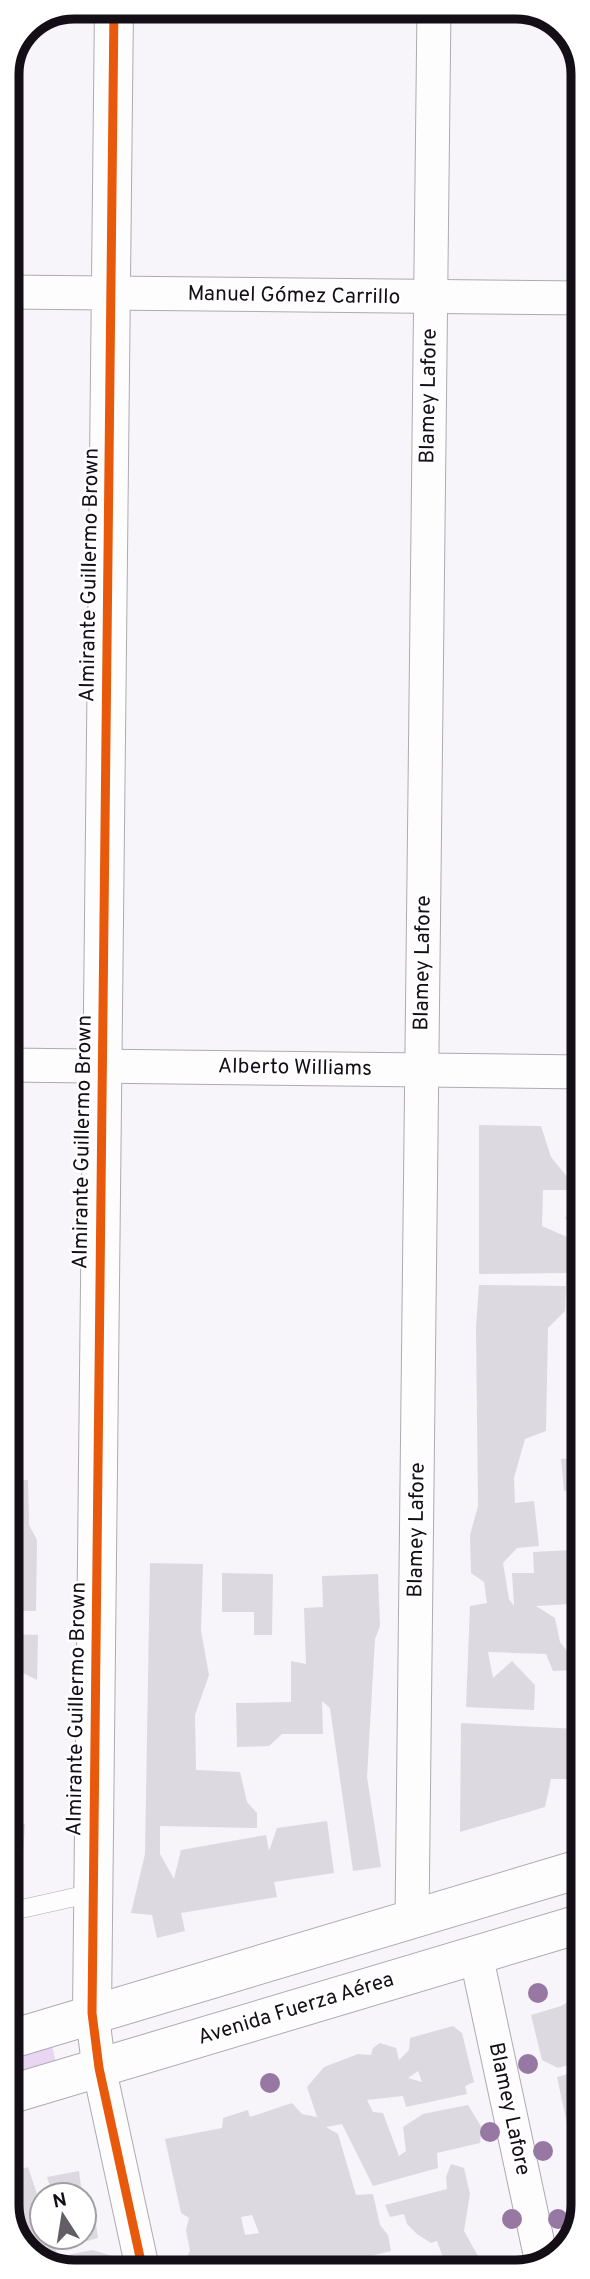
<svg xmlns="http://www.w3.org/2000/svg" width="590" height="2279" viewBox="0 0 590 2279" font-family="Overpass,sans-serif">
  <style>
    .green { fill: #e9d6f3 }
    .building { fill: #ddd9e0; fill-rule: evenodd }
    .lines { fill: none; stroke-linecap: round; stroke-linejoin: round }
    .service-casing { stroke: #aeaab1; stroke-width: 19 }
    .minor-casing { stroke: #aeaab1; stroke-width: 35 }
    .tertiary-casing { stroke: #aeaab1; stroke-width: 40 }
    .primary-casing { stroke: #aeaab1; stroke-width: 40 }
    .service { stroke: #fefdfe; stroke-width: 18 }
    .minor { stroke: #fefdfe; stroke-width: 33 }
    .tertiary { stroke: #fefdfe; stroke-width: 38 }
    .primary { stroke: #fefdfe; stroke-width: 38 }
    .cycleway-casing { stroke: #fff; stroke-width: 13 }
    .cycleway { stroke: #e8590c; stroke-width: 9 }
    .tree { fill: #9678a3 }
    .labels { text-anchor: middle; dominant-baseline: central; stroke-width: 5; stroke-linejoin: round; paint-order: stroke }
    .street-label { font-size: 21px; fill: #140e17; stroke: #fff }
    .rim { fill: none; stroke: #140e17; stroke-width: 9 }
  </style>
  <rect width="100%" height="100%" fill="#f7f4fa"/>
  <path class="green" d="M48 2028 60 2080 8 2095V2040Z"/>
  <g class="building">
    <path d="M479 1125 541 1126 551 1157 568 1178V1190H543L542 1226 567 1237V1273L479 1274Z"/>
    <path d="M582 1175V1218L565 1219Z"/>
    <path d="M479 1285 566 1286 565 1311 548 1328 546 1431 525 1439 514 1478 515 1503 534 1501 539 1546 517 1548 503 1563 509 1599 514 1606 512 1573H534L533 1552 570 1550 572 1604 536 1606 555 1618 560 1642 567 1651 575 1670 553 1671 546 1654 488 1652 493 1678 512 1661 535 1685 534 1710 466 1707 470 1606 487 1603 484 1582 471 1573 470 1535 478 1506 476 1327Z"/>
    <path d="M582 1405 583 1437H570L568 1406Z"/>
    <path d="M576 1458 578 1489 564 1491 561 1459Z"/>
    <path d="M8 1480H28L29 1525 37 1540 36 1611H8Z"/>
    <path d="M581 1498H583V1521L578 1520Z"/>
    <path d="M150 1563 203 1564 201 1631 209 1675 195 1715 196 1770 240 1772 247 1802 257 1813V1828L160 1826V1854L174 1879 181 1850 266 1835 269 1851 277 1828 327 1821 334 1873 274 1882 277 1897 181 1913 185 1931 157 1938 152 1915 131 1913 145 1854Z"/>
    <path d="M222 1573 273 1574 272 1635H254V1612H222Z"/>
    <path d="M378 1574 380 1626 375 1639 367 1777 381 1867 353 1871 330 1708 322 1701 323 1734H282L269 1746 237 1747 236 1703 291 1702V1661L306 1664 304 1608 323 1607 322 1576Z"/>
    <path d="M8 1634 38 1635 37 1680 17 1670V1720H8Z"/>
    <path d="M578 1671H583V1779H551L545 1807 460 1832 461 1723 578 1729Z"/>
    <path d="M8 1823 25 1824 22 1870H8Z"/>
    <path d="M9 1946 14 1965 8 1967V1947Z"/>
    <path d="M583 1994V2061L558 2068 542 2060 531 2015 561 2006Z"/>
    <path d="M453 2026 462 2033 474 2082 465 2086 467 2094 406 2107 403 2096 367 2100 373 2112 383 2113 399 2156 406 2151 403 2127 423 2114 468 2105 482 2128 480 2143 437 2153 438 2168 373 2186 342 2124 326 2127 338 2134 356 2195 373 2194 380 2225 388 2235 391 2251 367 2257 374 2268 371 2271H357L367 2257 303 2271H191L187 2257 190 2251 186 2230 189 2218 181 2213 165 2139 222 2128 223 2118 248 2110 250 2117 292 2103 302 2114 317 2117 307 2087 324 2067 358 2054 371 2055 373 2048 380 2043 396 2048 399 2060 409 2050 410 2038ZM418 2071 422 2082 408 2078ZM252 2215 259 2233 245 2235 241 2217Z"/>
    <path d="M579 2071H583V2178L579 2179 557 2077Z"/>
    <path d="M451 2164 464 2168 470 2194 464 2231 483 2265 497 2260 499 2271H448L437 2241 431 2243 417 2234 407 2224 404 2214 390 2217 385 2205 447 2189 446 2177Z"/>
    <path d="M28 2167 42 2209V2237H84V2206L94 2210 98 2238 56 2250 62 2270 30 2255 8 2218V2174Z"/>
    <path d="M79 2171 82 2195H53L47 2177Z"/>
    <path d="M93 2250 115 2257 118 2271H72L67 2255Z"/>
  </g>
  <g class="lines">
    <defs>
      <path id="service" d="M8 1912 93 1893"/>
      <g id="minor">
        <path d="M7 292 582 298"/>
        <path d="M8 1065 582 1072"/>
        <path d="M412 1919 434 7"/>
        <path d="M476 1955 542 2263"/>
        <path d="M92 2013 99 2068 143 2271"/>
      </g>
      <path id="tertiary" d="M92 2013 114 7"/>
      <g id="primary">
        <path d="M8 2040 583 1868"/>
        <path d="M8 2095 583 1923"/>
      </g>
    </defs>
    <use href="#service" class="service-casing"/>
    <use href="#minor" class="minor-casing"/>
    <use href="#tertiary" class="tertiary-casing"/>
    <use href="#primary" class="primary-casing"/>
    <use href="#service" class="service"/>
    <use href="#minor" class="minor"/>
    <use href="#tertiary" class="tertiary"/>
    <use href="#primary" class="primary"/>
    <defs>
      <path id="cycleway" d="M114 7 92 2013 99 2068 143 2271"/>
    </defs>
    <use href="#cycleway" class="cycleway-casing"/>
    <use href="#cycleway" class="cycleway"/>
  </g>
  <g class="tree">
    <circle cx="538" cy="1993" r="10"/>
    <circle cx="528" cy="2064" r="10"/>
    <circle cx="270" cy="2083" r="10"/>
    <circle cx="490" cy="2132" r="10"/>
    <circle cx="543" cy="2151" r="10"/>
    <circle cx="512" cy="2219" r="10"/>
    <circle cx="558" cy="2219" r="10"/>
  </g>
  <g class="labels">
    <g class="street-label">
      <text transform="translate(294 296) rotate(1)">Manuel Gómez Carrillo</text>
      <text transform="translate(429 396) rotate(-89)">Blamey Lafore</text>
      <text transform="translate(90 575) rotate(-89)">Almirante Guillermo Brown</text>
      <text transform="translate(423 963) rotate(-89)">Blamey Lafore</text>
      <text transform="translate(295 1068) rotate(1)">Alberto Williams</text>
      <text transform="translate(83 1142) rotate(-89)">Almirante Guillermo Brown</text>
      <text transform="translate(417 1530) rotate(-89)">Blamey Lafore</text>
      <text transform="translate(77 1709) rotate(-89)">Almirante Guillermo Brown</text>
      <text transform="translate(296 2009) rotate(-17)">Avenida Fuerza Aérea</text>
      <text transform="translate(509 2109) rotate(78)">Blamey Lafore</text>
    </g>
  </g>
  <path d="M0 0H590V2279H0ZM74 19H516A55 55 0 0 1 571 74V2205A55 55 0 0 1 516 2260H74A55 55 0 0 1 19 2205V74A55 55 0 0 1 74 19Z" fill="#fff" fill-rule="evenodd"/>
  <path class="rim" d="M74 19H516A55 55 0 0 1 571 74V2205A55 55 0 0 1 516 2260H74A55 55 0 0 1 19 2205V74A55 55 0 0 1 74 19Z"/>
  <g transform="translate(63 2216) rotate(348)"><circle r="33" fill="#ffffff" stroke="#a19fa2" stroke-width="2"/>
  <path d="M0-5L12 26L0 18L-12 26Z" fill="#635e66"/>
  <text y="-10" font-size="19" font-weight="bold" text-anchor="middle" fill="#140e17">N</text>
  </g>
</svg>
